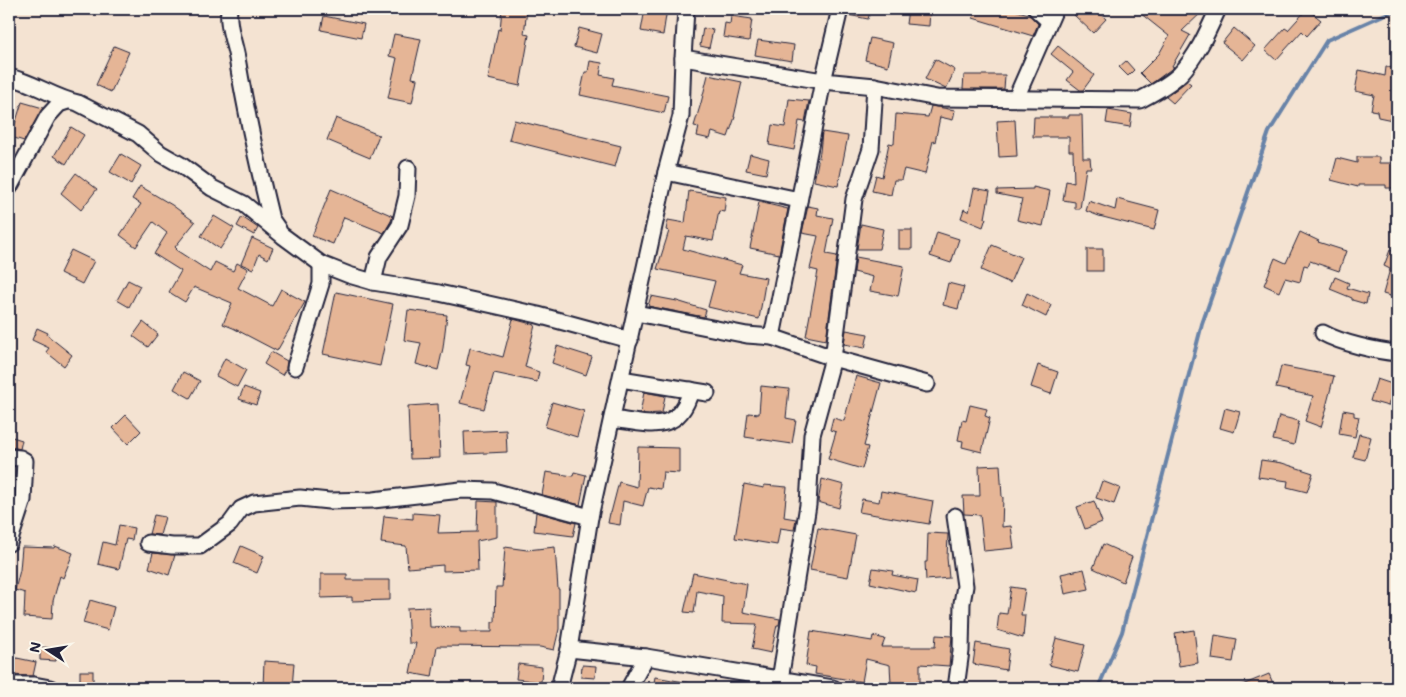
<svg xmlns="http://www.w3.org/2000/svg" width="1406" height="697" viewBox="0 0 1406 697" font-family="Mali,sans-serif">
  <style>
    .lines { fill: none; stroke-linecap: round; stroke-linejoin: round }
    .stream { stroke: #6883a8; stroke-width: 4 }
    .building { fill: #e5b596; stroke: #22223b }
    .minor-casing { stroke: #22223b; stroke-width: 19 }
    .minor { stroke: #fbf7ec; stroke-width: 15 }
  </style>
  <rect width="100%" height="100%" fill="#f4e3d2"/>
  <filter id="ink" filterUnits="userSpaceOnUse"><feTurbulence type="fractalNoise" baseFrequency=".02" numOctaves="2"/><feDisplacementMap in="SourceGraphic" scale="10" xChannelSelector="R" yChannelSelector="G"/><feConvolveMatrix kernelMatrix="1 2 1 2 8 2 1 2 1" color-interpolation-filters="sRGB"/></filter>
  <g filter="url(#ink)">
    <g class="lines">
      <path class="stream" d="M1098 688 1122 632 1202 324 1269 132 1327 40 1397 9"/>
    </g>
    <g class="building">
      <path d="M502 9H527L524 34 529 35 520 86 488 79 498 29 500 30Z"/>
      <path d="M645 9H667L663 35 641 31Z"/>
      <path d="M849 9H871L868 19 848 15Z"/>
      <path d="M908 9H930L929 26 906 24Z"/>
      <path d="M976 9H1010L1029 14 1038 24 1033 36 973 18Z"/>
      <path d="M1080 9H1095L1106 19 1093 33 1074 15Z"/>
      <path d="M1135 9H1205L1182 31 1190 35 1172 66 1174 67 1151 84 1140 73 1159 54 1169 36Z"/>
      <path d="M1307 9 1321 20 1307 36 1302 31 1276 60 1265 50 1285 28 1288 30Z"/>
      <path d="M324 16 364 24 361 38 321 30Z"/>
      <path d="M731 16 752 19 749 41 723 37 725 23 730 24Z"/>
      <path d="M579 28 602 34 597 53 574 47Z"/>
      <path d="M703 28 713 30 709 48 700 46Z"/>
      <path d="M1234 28 1255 46 1243 60 1222 43Z"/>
      <path d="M394 34 421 39 412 78 417 79 412 103 388 98 397 58 389 56Z"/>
      <path d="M870 38 893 43 888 66 865 60Z"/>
      <path d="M758 40 794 45 792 61 755 55Z"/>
      <path d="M114 46 129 52 111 92 96 85Z"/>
      <path d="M1058 46 1094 75 1083 90H1080L1067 80 1073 72 1051 54Z"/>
      <path d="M935 59 955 70 946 89 925 79Z"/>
      <path d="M590 61 602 63 600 75 614 78 612 85 668 96 664 113 580 95 585 72H588Z"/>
      <path d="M1126 61 1134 70 1128 76 1119 67Z"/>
      <path d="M1386 67 1397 68V121L1378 117 1377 111 1371 110 1374 95 1355 91 1359 70 1385 76Z"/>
      <path d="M708 75 742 82 734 117H735L728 137 712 132 710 139 697 136 699 127 694 126 701 103Z"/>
      <path d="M964 75H1005L1004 89H963Z"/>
      <path d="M1187 81 1191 84 1173 103 1166 97Z"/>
      <path d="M789 99 809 101 805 122 799 121 794 150 769 145 772 125 785 127Z"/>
      <path d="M22 102 43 108 24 141 11 137Z"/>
      <path d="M931 106 955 110 953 120 940 117 935 142 933 141 925 174 904 169 901 180H894L891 195 872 191 876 175 882 177 889 143 894 144 896 114 928 117Z"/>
      <path d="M1108 110 1132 114 1130 127 1106 123Z"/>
      <path d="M1069 115H1082L1083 158H1090L1091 168H1086L1080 209H1075V202L1063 200 1066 181 1074 183 1073 151H1069V137H1033L1034 117H1069Z"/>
      <path d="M336 118 379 135 370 158 327 140Z"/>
      <path d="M514 120 621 146 615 167 509 140Z"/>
      <path d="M1015 120 1017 156 999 157 997 121Z"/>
      <path d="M71 127 84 135 66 164 54 156Z"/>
      <path d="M822 132 848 136 838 186 814 181 820 152Z"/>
      <path d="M121 154 141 166 131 184 110 172Z"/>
      <path d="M750 154 769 159 766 174 746 170Z"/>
      <path d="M1357 157H1379V163H1397V188H1386V185H1358V187L1331 180 1337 158 1357 163Z"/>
      <path d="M76 173 97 189 81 210 61 193Z"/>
      <path d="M140 186 172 205 195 222 175 247 177 249 176 250 210 272 215 262 233 271 237 263 248 269 238 288 272 306 281 289 305 302 277 351 233 328 223 324 232 303 194 287 185 302 169 292 181 271 154 254 167 233 153 222 136 247 120 235 141 204 132 199Z"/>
      <path d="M1033 187 1050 191 1043 226 1017 220 1022 199 997 194V190L1033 189Z"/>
      <path d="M974 188 990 191 985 218H986L983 227 961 218 964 209 969 212Z"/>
      <path d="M331 189 393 216 391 221 384 233 344 217 333 244 312 236Z"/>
      <path d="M689 191 726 197 724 212 719 211 713 241 686 236 683 249 742 265 739 273 766 278 759 319 708 307 715 281 657 269 669 231 666 230 668 220 685 223Z"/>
      <path d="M1117 199 1159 210 1154 230 1099 216 1086 211 1089 201 1115 210Z"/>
      <path d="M759 202 788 209 779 254 750 248Z"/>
      <path d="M808 206 818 208 817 215 833 218 826 254 837 256 826 340 806 336 818 271 810 269 818 236 802 233Z"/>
      <path d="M214 216 234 228 220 249 201 236Z"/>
      <path d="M242 217 258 228 254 235 237 226Z"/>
      <path d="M861 224 883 229 879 249H857Z"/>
      <rect x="899" y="230" width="13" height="19"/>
      <path d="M937 232 959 239 951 263 930 256Z"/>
      <path d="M1300 232 1319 241 1318 242 1346 251 1339 271 1310 261 1308 266 1304 265 1300 282 1285 278 1279 292 1264 285 1275 258 1286 263Z"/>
      <path d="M252 238 273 248 268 259 259 254 253 269 241 264Z"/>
      <path d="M992 245 1021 257 1010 283 981 270Z"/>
      <rect x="1087" y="249" width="16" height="22"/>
      <path d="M71 250 94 261 82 284 60 273Z"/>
      <path d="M1390 250 1397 253V298L1383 294 1390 269 1384 266Z"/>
      <path d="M856 257 904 266 898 296 870 291 873 277 854 272Z"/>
      <path d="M1335 277 1349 283 1347 288 1368 294 1366 304 1352 300V298L1330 289Z"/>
      <path d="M128 280 140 286 129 307 117 300Z"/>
      <path d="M948 283 964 287 958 309 943 305Z"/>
      <path d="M336 292 393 304 380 366 323 354Z"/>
      <path d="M1027 293 1051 305 1046 317 1022 305Z"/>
      <path d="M651 296 677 301 706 310 704 317 648 306Z"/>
      <path d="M408 310 447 315 443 348 438 370 416 364 421 343 404 340Z"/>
      <path d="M513 319 535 325 525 367 539 372 537 382 494 373 484 409 460 403 470 366 466 365 470 348 503 357Z"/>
      <path d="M143 322 158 334 148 347 133 336Z"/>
      <path d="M37 328 48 333 47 335 72 355 64 366 46 352 49 348 32 340Z"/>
      <path d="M846 330 868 334 865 348 844 344Z"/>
      <path d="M557 346 592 357 586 375 552 363Z"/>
      <path d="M271 352 287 361 286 369 282 375 264 364Z"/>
      <path d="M225 358 246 370 237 387 216 376Z"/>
      <path d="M1038 365 1058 372 1051 394 1031 387Z"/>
      <path d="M1281 366 1334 376 1326 407H1327L1321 427 1305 421 1313 396 1276 388Z"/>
      <path d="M183 372 200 381 190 398 174 389Z"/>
      <path d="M856 376 881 383 864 446 868 447 862 469 828 459 836 432 830 430 833 418 844 421Z"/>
      <path d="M1377 379 1395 385 1388 406 1370 401Z"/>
      <path d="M761 386 789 389 786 418 796 420 792 444 745 437 748 413 759 414Z"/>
      <path d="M244 387 260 393 256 405 239 399Z"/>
      <path d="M644 392 665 396 662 413 640 414Z"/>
      <path d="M552 402 584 411 577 437 545 427Z"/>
      <path d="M438 404 440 458 410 459 408 406Z"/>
      <path d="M970 405 987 409 985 416 990 418 982 452 962 447 963 441 958 440 962 420 966 421Z"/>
      <path d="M1225 408 1240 412 1234 432 1220 428Z"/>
      <path d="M1343 410 1354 412V416L1359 417 1355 437 1339 434Z"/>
      <path d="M126 415 141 431 128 444 113 428Z"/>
      <path d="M1279 416 1299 421 1294 445 1273 440Z"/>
      <path d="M506 430 507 452 465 454 464 432Z"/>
      <path d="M1359 434 1371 437 1365 460 1353 457Z"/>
      <path d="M9 436 22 440 20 449 9 446Z"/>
      <path d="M638 447 679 448V473L663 472 661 489 648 487 643 506 623 501 620 525 608 523 610 513H611L619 482 637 487Z"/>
      <path d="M1261 460 1282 463 1313 473 1307 492 1287 487 1288 481 1258 477Z"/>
      <path d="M1000 465 1002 497H1003L1002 527 1011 526 1014 548 984 551 980 515 964 514 963 496H980L979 466Z"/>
      <path d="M546 472 573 476 574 472 586 475 580 505 542 495Z"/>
      <path d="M822 479 844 485 839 508 818 502Z"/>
      <path d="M1102 481 1120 488 1114 504 1096 498Z"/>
      <path d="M744 484 764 488V485L787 487 784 517 796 519 794 530 780 528 777 545 735 538Z"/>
      <path d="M881 491 933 501 929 524 859 512 862 499 879 502Z"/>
      <path d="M478 501 497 502V537L477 541 478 570 443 571V565L408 568 406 546 381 543 384 516 413 519V513L440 515 438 533 477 532Z"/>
      <path d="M1094 501 1102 522 1085 529 1077 507Z"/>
      <path d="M536 512 576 523 573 536 534 531Z"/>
      <path d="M154 515 165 517 160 535 149 534Z"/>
      <path d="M119 525 134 528 132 540 126 539 119 569 98 564 103 542 115 545Z"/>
      <path d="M818 528 856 535 848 577 810 570Z"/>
      <path d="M928 533 948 534 947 558 949 578 926 580 925 562H927Z"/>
      <path d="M1103 544 1132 557 1123 582 1093 568Z"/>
      <path d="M55 546 73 553 63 578 60 576 53 601 52 619 24 617 25 593 15 590 20 570 22 547 54 548Z"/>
      <path d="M241 546 264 556 257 573 234 563Z"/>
      <path d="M505 547 527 550 555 547 558 589H559V629L554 650 540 647 437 646 432 677 410 673 416 643H409L407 608 429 607 430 627 460 628V632H492V622H495L496 587H502Z"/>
      <path d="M153 553 175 555 169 575 149 568Z"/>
      <path d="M873 568 893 571 892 575 918 580 916 593 870 583Z"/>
      <path d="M1084 569 1089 589 1065 594 1061 574Z"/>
      <path d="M693 573 747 584 743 612 780 619 779 625H777L771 653 752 649 757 624 722 623 723 596 697 591 694 613 684 612Z"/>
      <path d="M321 574H347V580H390V600L352 601V597L321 598Z"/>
      <path d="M1011 587 1025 589 1021 615H1025L1023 638 997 630 999 613 1007 614Z"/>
      <path d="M90 600 114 607 108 630 83 623Z"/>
      <path d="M1194 630 1198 663 1179 666 1175 633Z"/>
      <path d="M811 631 872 641 873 636 885 639 882 647H935L936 635 952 636 949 666 920 664V688H899V683H891L890 665 866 659 862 682 815 674 816 667 806 665Z"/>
      <path d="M1215 635 1237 639 1233 662 1212 659Z"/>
      <path d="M1056 638 1085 645 1078 672 1049 665Z"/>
      <path d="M976 643 1009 649 1006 670 973 664Z"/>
      <path d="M40 647 56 648V661L40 660Z"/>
      <path d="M12 657 36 662 33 676 9 675Z"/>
      <path d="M264 661 294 663 292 688H263Z"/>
      <path d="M518 664 542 667 541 682 516 679Z"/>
      <path d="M582 665 596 666 595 678 581 677Z"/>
      <rect x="80" y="671" width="13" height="17"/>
      <path d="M1269 674 1275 688H1235Z"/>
      <path d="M655 677 690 683V688H653Z"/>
    </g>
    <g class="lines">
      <defs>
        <g id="minor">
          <path d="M229 9C227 26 234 41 237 58 246 112 258 166 271 219L278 229"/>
          <path d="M1036 9 1049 21"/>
          <path d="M683 58 823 81 875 86 937 98 1140 100C1153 93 1169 85 1180 74 1197 56 1208 31 1218 9"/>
          <path d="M9 77C33 82 54 98 78 103L138 134 160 153 181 165 212 188 244 204 283 236 321 264 349 275 373 282 439 293 538 315 630 340"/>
          <path d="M1016 98 1055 9"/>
          <path d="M666 172 799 200"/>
          <path d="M9 188 48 116 59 104 68 101"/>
          <path d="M373 282 379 257 400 225 407 196 408 168"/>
          <path d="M636 313 747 335 772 337 833 358 927 384"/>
          <path d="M1323 333C1341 343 1376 351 1397 353"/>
          <path d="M772 337 823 81 840 9"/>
          <path d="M295 367 321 284V264"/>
          <path d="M621 379 707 393"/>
          <path d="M612 419C649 424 679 435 691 390"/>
          <path d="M9 457 20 458 25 461 23 500 9 543"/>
          <path d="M955 516 965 586 962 603 961 651 956 688"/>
          <path d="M148 543 172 546H200L230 524 241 509 254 503 300 498 329 501 373 500 461 490 493 491 590 517"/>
          <path d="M569 649 646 657 833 688"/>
          <path d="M780 680 808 505 812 435 833 358 854 199 871 149 875 86"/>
          <path d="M9 685H34L50 688"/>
          <path d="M559 688 569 649 590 517 666 172 681 116 683 58 686 9"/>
          <path d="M629 688 646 657"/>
        </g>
      </defs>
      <use href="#minor" class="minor-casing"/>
      <use href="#minor" class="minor"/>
    </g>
  </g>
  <rect width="1406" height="697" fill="none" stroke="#fbf7ec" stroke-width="30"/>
  <rect x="15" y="15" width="1376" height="667" fill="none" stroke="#22223b" stroke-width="2" filter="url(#ink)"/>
  <g transform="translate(48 650) rotate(282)" stroke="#fbf7ec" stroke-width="4" paint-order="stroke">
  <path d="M0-4L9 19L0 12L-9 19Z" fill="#22223b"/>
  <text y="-8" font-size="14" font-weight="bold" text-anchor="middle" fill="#22223b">N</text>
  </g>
</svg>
